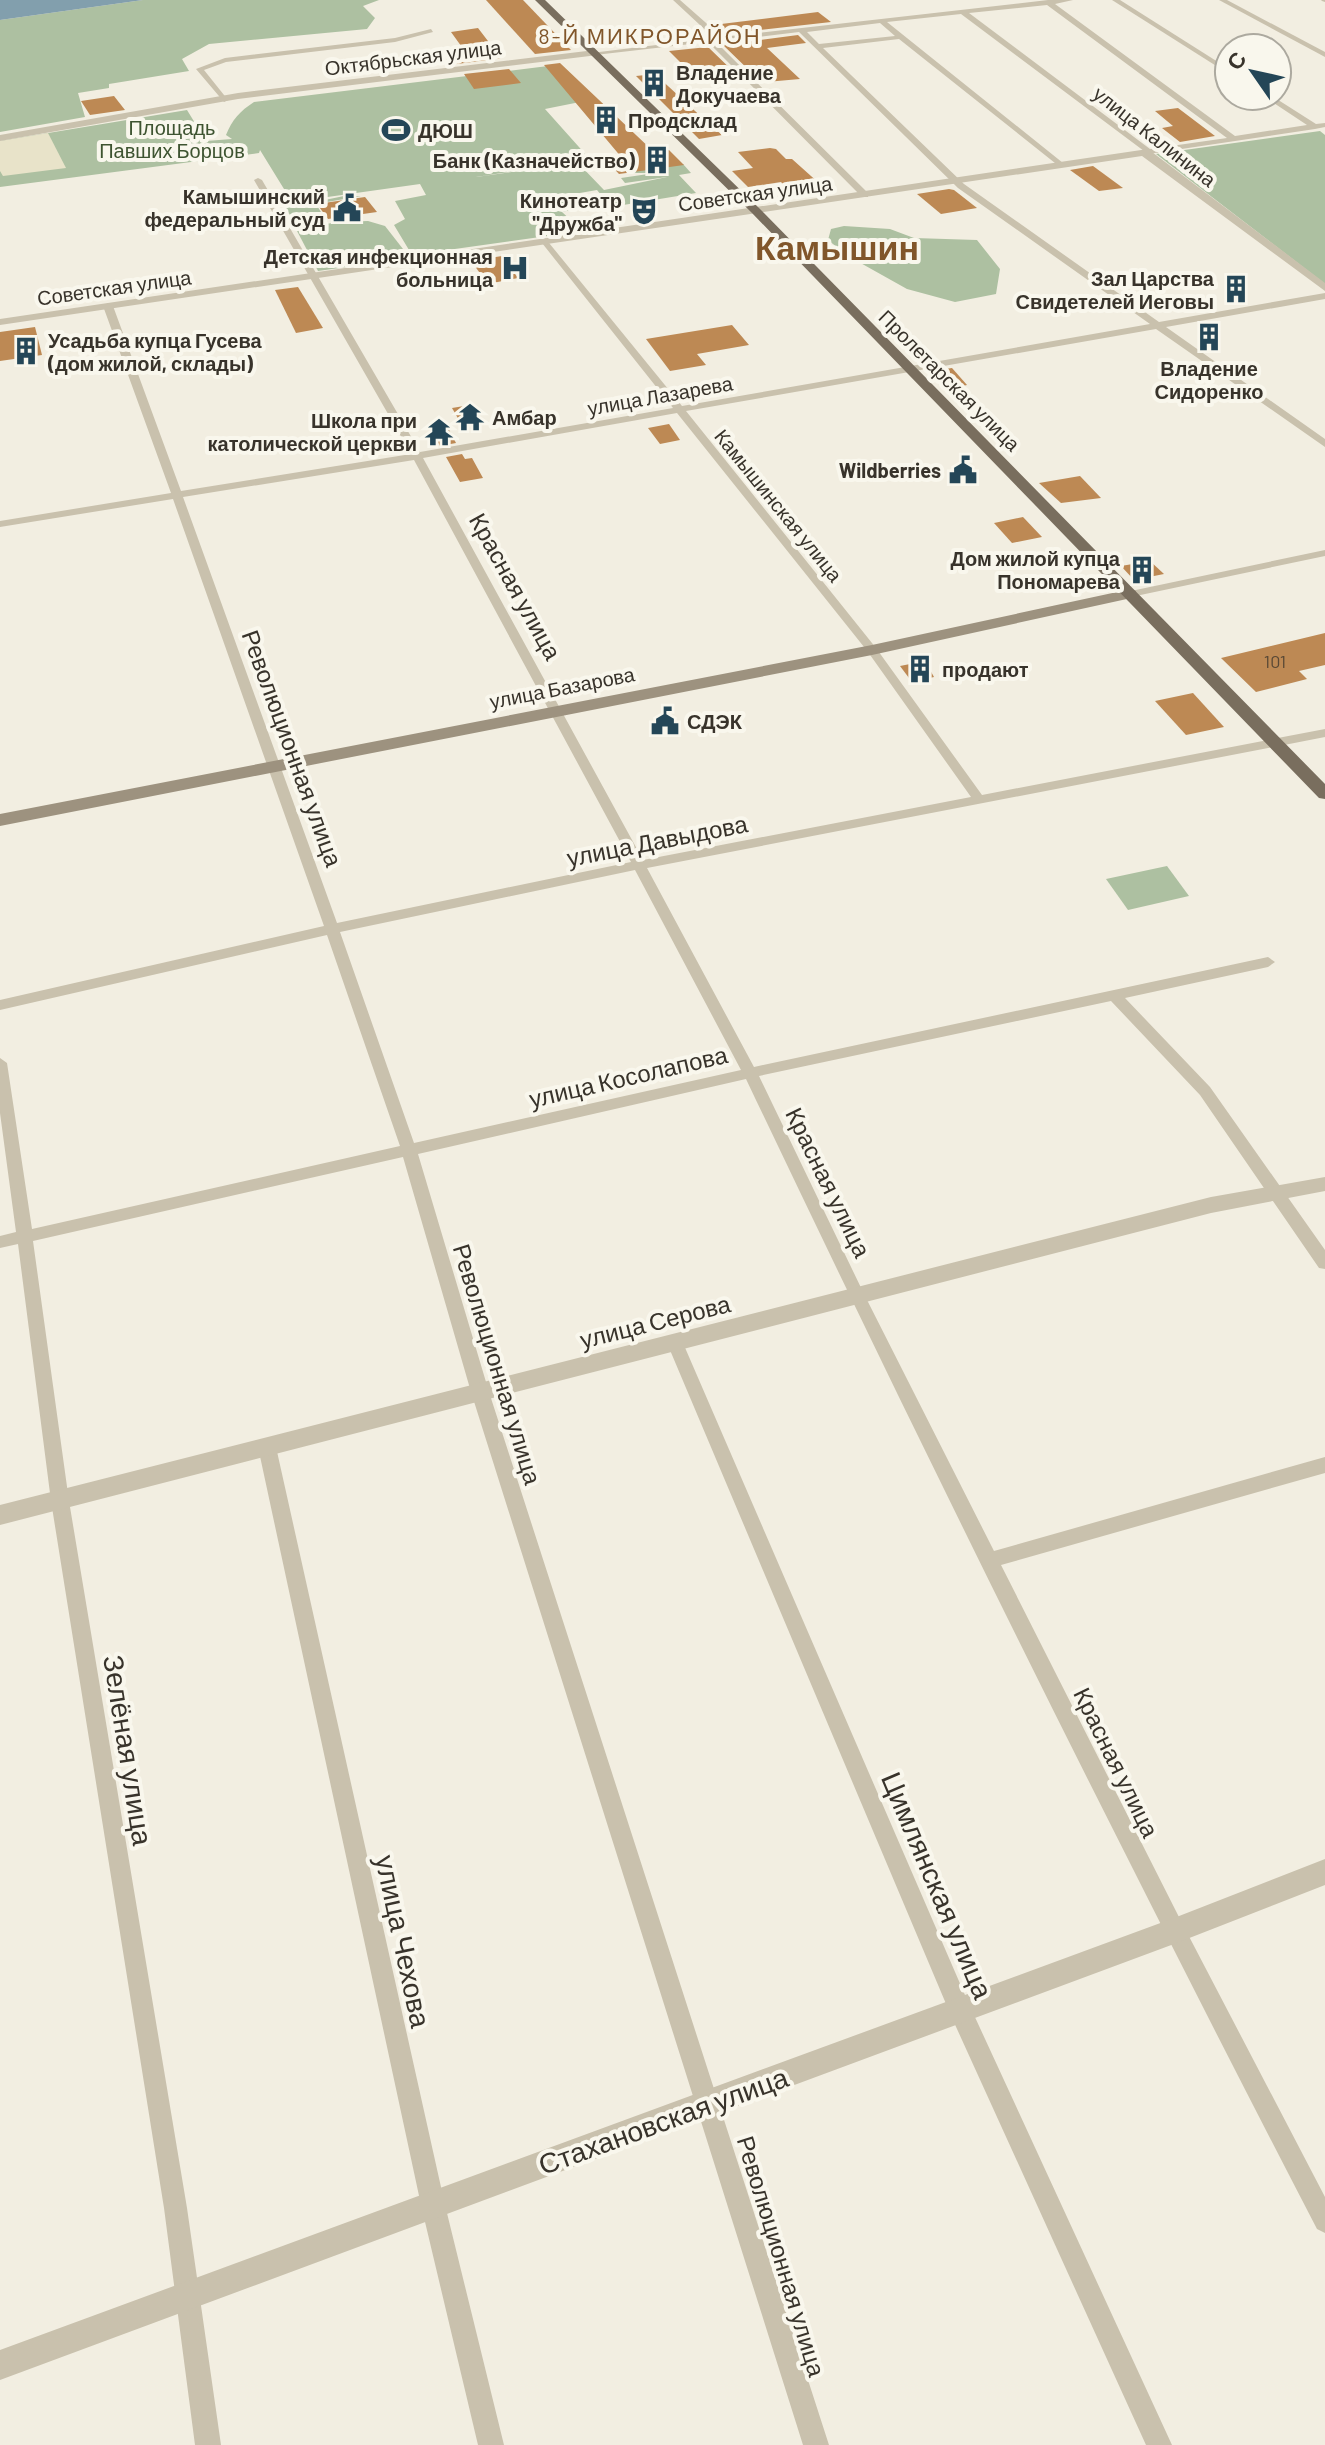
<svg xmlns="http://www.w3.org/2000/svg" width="1325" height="2445" viewBox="0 0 1325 2445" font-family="Barlow,sans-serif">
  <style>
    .green { fill: #adc0a1 }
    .plaza { fill: #e8e3c9 }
    .water { fill: #829fad }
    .building { fill: #bd8954 }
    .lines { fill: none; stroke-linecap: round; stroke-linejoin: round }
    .minor { fill: #c9c1ad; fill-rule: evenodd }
    .tertiary { fill: #c9c1ad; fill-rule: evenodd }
    .secondary { fill: #9d927f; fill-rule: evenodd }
    .primary { fill: #796e5e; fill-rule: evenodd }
    .labels { text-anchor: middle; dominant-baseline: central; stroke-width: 8; stroke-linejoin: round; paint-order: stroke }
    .far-number-label { font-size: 18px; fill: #594835 }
    .far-street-label { font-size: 20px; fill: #38332b; stroke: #f9f7ed }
    .far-poi-label { font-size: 20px; font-weight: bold; fill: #38332b; stroke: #f9f7ed; text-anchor: end }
    .far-park-label { font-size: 20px; fill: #3e5431; stroke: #f9f7ed }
    .far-neighbourhood-label { font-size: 22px; letter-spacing: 2px; fill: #81562a; stroke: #f9f7ed }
    .street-label { font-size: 24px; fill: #38332b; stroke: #f9f7ed }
    .near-street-label { font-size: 28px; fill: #38332b; stroke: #f9f7ed }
    .far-town-label { font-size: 34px; font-weight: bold; fill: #81562a; stroke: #f9f7ed }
  </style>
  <rect width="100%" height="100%" fill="#f2eee1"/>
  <g class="green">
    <path d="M143 0H379L363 6 375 18 367 29 209 44 182 59 189 71 109 84V88L78 93 85 117 0 132V20Z"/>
    <path d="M548 66 580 102 545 109 587 156 577 158 579 161 476 177 578 163 604 190 667 177 625 183 621 178 655 173H622L683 164 691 173 679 175 696 193 611 207 597 190 574 194 583 207 562 212 574 223 570 224 576 232 412 255 394 225 405 219 395 201 426 195 420 184 292 202 260 150 259 153 0 187V141L187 110 206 141 232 139 226 135C232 120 240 111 254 102Z"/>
    <path d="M1320 131 1325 135V284L1156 154Z"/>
    <path d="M344 196H361L316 204 324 217 304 219 305 223 295 224 286 208Z"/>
    <path d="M368 221 385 226 410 258 318 271 296 229 338 222Z"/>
    <path d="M844 226 890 229 914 238 977 240 1000 269 996 294 955 302 907 289 848 256 828 240 831 229Z"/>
    <path d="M1167 866 1189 896 1128 910 1106 879Z"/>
  </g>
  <path class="plaza" d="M48 133 66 168 3 176 0 171V141Z"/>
  <path class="water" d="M0 0H143L0 20Z"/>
  <g class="building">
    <path d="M486 0H523L571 50 535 54Z"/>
    <path d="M818 12 831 22 723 34 713 25Z"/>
    <path d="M478 28 501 58 457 64 449 52 464 50 451 32Z"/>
    <path d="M798 35 806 43 767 48 800 79 766 82 759 75H754L723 45Z"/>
    <path d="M708 47 739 77 711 80 702 71 690 72 669 51Z"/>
    <path d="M560 63 655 153 669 150 684 165 619 174 606 160 622 158 544 65Z"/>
    <path d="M509 69 521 83 474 89 464 74Z"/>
    <path d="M655 74 708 123 722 135 699 139 636 76Z"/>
    <path d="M114 96 125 110 90 115 81 101Z"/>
    <path d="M1178 108 1215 136 1180 142 1162 128 1173 126 1155 111Z"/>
    <path d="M770 148 776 149 786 159H792L830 193 796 198 781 182 748 187 732 171 753 168 738 152Z"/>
    <path d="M1093 166 1123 188 1099 191 1070 170Z"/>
    <path d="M949 189 954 190 977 208 941 214 917 194Z"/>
    <path d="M365 197 377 212 328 219 317 204Z"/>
    <path d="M502 256 518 278 488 284 471 261Z"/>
    <path d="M298 287 323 328 296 333 275 290Z"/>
    <path d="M732 325 749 345 697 354 706 365 670 371 646 339Z"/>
    <path d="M35 327 42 355 0 361V332Z"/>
    <path d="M952 368 967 385 949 389 932 371Z"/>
    <path d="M470 405 480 424 463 427 452 408Z"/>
    <path d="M446 424 456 443 440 446 430 427Z"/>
    <path d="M669 424 680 440 660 444 648 428Z"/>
    <path d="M462 454 465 459 472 458 483 478 460 482 446 457Z"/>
    <path d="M1080 476 1101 498 1061 503 1039 483Z"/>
    <path d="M1023 517 1042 537 1012 543 994 523Z"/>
    <path d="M1150 561 1164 574 1134 580 1121 566Z"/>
    <path d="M1325 633V665L1299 671 1307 679 1256 692 1221 658Z"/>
    <path d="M925 661 934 677 912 682 900 666Z"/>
    <path d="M1193 693 1224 727 1186 735 1155 701Z"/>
  </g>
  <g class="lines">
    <g class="minor">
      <path d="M673 0H680L722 37 1048 0H1073L1055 4 1235 136 1307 125 1263 96H1272L1316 124 1325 123V127L1315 129 1148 154 961 14 887 22 1063 163 1060 167 899 39 823 48 964 184 1159 322 1325 293V299L1166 327 1325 439V447L1156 329 686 411 876 648 982 795 1325 729V737L647 868 754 1067 1268 957 1275 962 1268 967 1125 998 1210 1087 1325 1250V1269L1319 1268 1200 1095 1111 1001 759 1076 865 1296 994 1551 1325 1457V1473L1001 1565 1182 1923 1325 2197V2233L1317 2229C1120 1849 930 1466 746 1079L418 1154 489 1392 829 2445H803L471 1392 403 1157 33 1241 69 1501 187 2208 221 2445H195L164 2208 51 1501 18 1244 0 1248V1236L16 1232 0 1113V1058L7 1063 32 1229 400 1146 327 935 0 1010V1000L324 926 173 499 0 527V521L171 493 103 306 108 303 113 306 181 491 411 454 254 180 258 178 262 180 420 452 673 408 542 243V239L545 238 682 406 1150 324 958 188 799 32 716 42 868 193V197H862L708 42 595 55 591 53 714 38ZM1047 5 1227 138 1150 149 969 13ZM880 23 895 36 819 44 807 32ZM677 413 868 652 971 797 643 860 423 458ZM414 460 631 862 337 923 183 497ZM635 870 741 1070 414 1143 340 932Z"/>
      <path d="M1112 0H1120L1229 69V74Z"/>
      <path d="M1219 0H1227L1325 52V57Z"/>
      <path d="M1321 0H1325V2L1322 1Z"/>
      <path d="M431 29 433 32 395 42 226 62 204 70 228 100 224 102 196 69 225 58 395 38Z"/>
      <path d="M1325 550V556L1131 597 1125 594 1131 591Z"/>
      <path d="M675 1336 681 1338 683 1343 968 2002 1172 2445H1146L952 2018 667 1343 669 1338Z"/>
      <path d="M267 1439 273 1442 276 1447 445 2205 504 2445H478L421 2205 258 1447 261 1442Z"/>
    </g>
    <g class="tertiary">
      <path d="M595 50 598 55 238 99 0 141V135L238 93Z"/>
      <path d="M1148 149 1325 283V291L1142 156 0 325V319Z"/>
      <path d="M1325 1177V1191L1211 1213 0 1525V1505L1211 1197Z"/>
      <path d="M1325 1859V1885L1174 1944 0 2380V2350L1174 1918Z"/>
    </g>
    <path class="secondary" d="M1131 589 1136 591V597L872 655 0 826V814L872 645Z"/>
    <path class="primary" d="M535 0H545L760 209 1325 784V799L1319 798 752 213Z"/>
  </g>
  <defs>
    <symbol id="building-bare" viewBox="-9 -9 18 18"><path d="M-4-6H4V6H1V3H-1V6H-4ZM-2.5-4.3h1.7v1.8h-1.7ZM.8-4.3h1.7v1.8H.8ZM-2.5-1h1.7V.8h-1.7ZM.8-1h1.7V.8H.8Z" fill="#244657" stroke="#f9f7ed" stroke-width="2.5" paint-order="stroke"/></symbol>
    <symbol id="stadium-bare" viewBox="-9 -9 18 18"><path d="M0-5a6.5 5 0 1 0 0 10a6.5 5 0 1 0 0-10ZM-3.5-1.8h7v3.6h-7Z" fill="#244657" stroke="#f9f7ed" stroke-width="2.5" paint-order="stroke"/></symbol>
    <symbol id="civic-bare" viewBox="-9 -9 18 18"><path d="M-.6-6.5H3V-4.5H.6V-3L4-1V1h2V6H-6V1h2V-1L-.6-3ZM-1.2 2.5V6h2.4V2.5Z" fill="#244657" stroke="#f9f7ed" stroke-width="2.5" paint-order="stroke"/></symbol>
    <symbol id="theatre-bare" viewBox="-9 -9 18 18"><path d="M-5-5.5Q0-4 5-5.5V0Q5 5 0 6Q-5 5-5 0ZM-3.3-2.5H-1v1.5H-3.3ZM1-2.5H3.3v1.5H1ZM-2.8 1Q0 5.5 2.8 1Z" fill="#244657" stroke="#f9f7ed" stroke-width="2.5" paint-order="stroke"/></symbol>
    <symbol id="hospital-bare" viewBox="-9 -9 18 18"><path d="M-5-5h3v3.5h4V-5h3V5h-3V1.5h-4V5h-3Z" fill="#244657" stroke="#f9f7ed" stroke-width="2.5" paint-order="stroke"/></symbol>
    <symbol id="temple-bare" viewBox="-9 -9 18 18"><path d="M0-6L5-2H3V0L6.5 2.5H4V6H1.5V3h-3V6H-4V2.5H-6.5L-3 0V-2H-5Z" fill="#244657" stroke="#f9f7ed" stroke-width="2.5" paint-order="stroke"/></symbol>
  </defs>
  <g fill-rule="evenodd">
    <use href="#building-bare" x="634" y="63" width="40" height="40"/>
    <use href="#building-bare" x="586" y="100" width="40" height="40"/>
    <use href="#stadium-bare" x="376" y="110" width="40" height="40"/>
    <use href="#building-bare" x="637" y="140" width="40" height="40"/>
    <use href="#civic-bare" x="327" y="188" width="40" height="40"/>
    <use href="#theatre-bare" x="624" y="191" width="40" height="40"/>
    <use href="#hospital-bare" x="495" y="248" width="40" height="40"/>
    <use href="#building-bare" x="1216" y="269" width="40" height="40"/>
    <use href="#building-bare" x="1189" y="317" width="40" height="40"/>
    <use href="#building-bare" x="6" y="331" width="40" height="40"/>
    <use href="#temple-bare" x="450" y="397" width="40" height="40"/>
    <use href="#temple-bare" x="419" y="412" width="40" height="40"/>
    <use href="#civic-bare" x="943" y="450" width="40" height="40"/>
    <use href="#building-bare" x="1122" y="550" width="40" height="40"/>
    <use href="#building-bare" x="900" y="649" width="40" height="40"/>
    <use href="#civic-bare" x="645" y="701" width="40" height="40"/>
  </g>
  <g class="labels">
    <g class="far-number-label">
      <text x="1275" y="661">101</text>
    </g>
    <g class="far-street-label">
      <text transform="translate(413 57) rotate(-7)">Октябрьская улица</text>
      <text transform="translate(1155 136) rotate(38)">улица Калинина</text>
      <text transform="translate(755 193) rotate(-8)">Советская улица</text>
      <text transform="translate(114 287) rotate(-8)">Советская улица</text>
      <text transform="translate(950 380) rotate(45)">Пролетарская улица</text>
      <text transform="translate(660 395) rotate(-10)">улица Лазарева</text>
      <text transform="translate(779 505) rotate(51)">Камышинская улица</text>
      <text transform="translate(562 687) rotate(-11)">улица Базарова</text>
    </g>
    <g class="far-poi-label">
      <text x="676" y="72" text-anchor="start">Владение<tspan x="676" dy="23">Докучаева</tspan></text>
      <text x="628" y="120" text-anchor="start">Продсклад</text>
      <text x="418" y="130" text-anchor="start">ДЮШ</text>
      <text x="635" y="160">Банк (Казначейство)</text>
      <text x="325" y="196">Камышинский<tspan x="325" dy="23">федеральный суд</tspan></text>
      <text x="622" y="200">Кинотеатр<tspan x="622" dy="23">"Дружба"</tspan></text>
      <text x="493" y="256">Детская инфекционная<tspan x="493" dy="23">больница</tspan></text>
      <text x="1214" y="278">Зал Царства<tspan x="1214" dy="23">Свидетелей Иеговы</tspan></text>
      <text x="48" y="340" text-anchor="start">Усадьба купца Гусева<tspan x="48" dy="23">(дом жилой, склады)</tspan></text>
      <text x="1209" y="368" text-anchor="middle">Владение<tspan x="1209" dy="23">Сидоренко</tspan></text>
      <text x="492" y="417" text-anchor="start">Амбар</text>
      <text x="417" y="420">Школа при<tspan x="417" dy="23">католической церкви</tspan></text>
      <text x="941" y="470">Wildberries</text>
      <text x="1120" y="558">Дом жилой купца<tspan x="1120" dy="23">Пономарева</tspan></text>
      <text x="942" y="669" text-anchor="start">продают</text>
      <text x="687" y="721" text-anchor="start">СДЭК</text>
    </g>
    <g class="far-park-label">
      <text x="172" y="127">Площадь<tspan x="172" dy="23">Павших Борцов</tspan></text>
    </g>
    <g class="far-neighbourhood-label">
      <text x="650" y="35">8-Й МИКРОРАЙОН</text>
    </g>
    <g class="street-label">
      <text transform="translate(516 586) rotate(61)">Красная улица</text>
      <text transform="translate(293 748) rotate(70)">Революционная улица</text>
      <text transform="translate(657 840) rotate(-11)">улица Давыдова</text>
      <text transform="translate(628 1076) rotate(-13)">улица Косолапова</text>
      <text transform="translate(829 1182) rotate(64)">Красная улица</text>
      <text transform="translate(655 1321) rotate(-14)">улица Серова</text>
      <text transform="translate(498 1364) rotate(73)">Революционная улица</text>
      <text transform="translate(1117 1762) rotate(64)">Красная улица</text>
      <text transform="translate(782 2256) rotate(73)">Революционная улица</text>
    </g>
    <g class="near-street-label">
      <text transform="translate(129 1750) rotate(81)">Зелёная улица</text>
      <text transform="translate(938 1885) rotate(67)">Цимлянская улица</text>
      <text transform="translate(404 1941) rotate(78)">улица Чехова</text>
      <text transform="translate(663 2120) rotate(-20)">Стахановская улица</text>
    </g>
    <g class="far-town-label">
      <text x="837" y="246">Камышин</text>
    </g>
  </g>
  <g transform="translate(1253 72) rotate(304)"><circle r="38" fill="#f9f7ed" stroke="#aca99f" stroke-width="2"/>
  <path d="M0-6L14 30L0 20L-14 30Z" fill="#244657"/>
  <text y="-12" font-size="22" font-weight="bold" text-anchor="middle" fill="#38332b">С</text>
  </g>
</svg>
